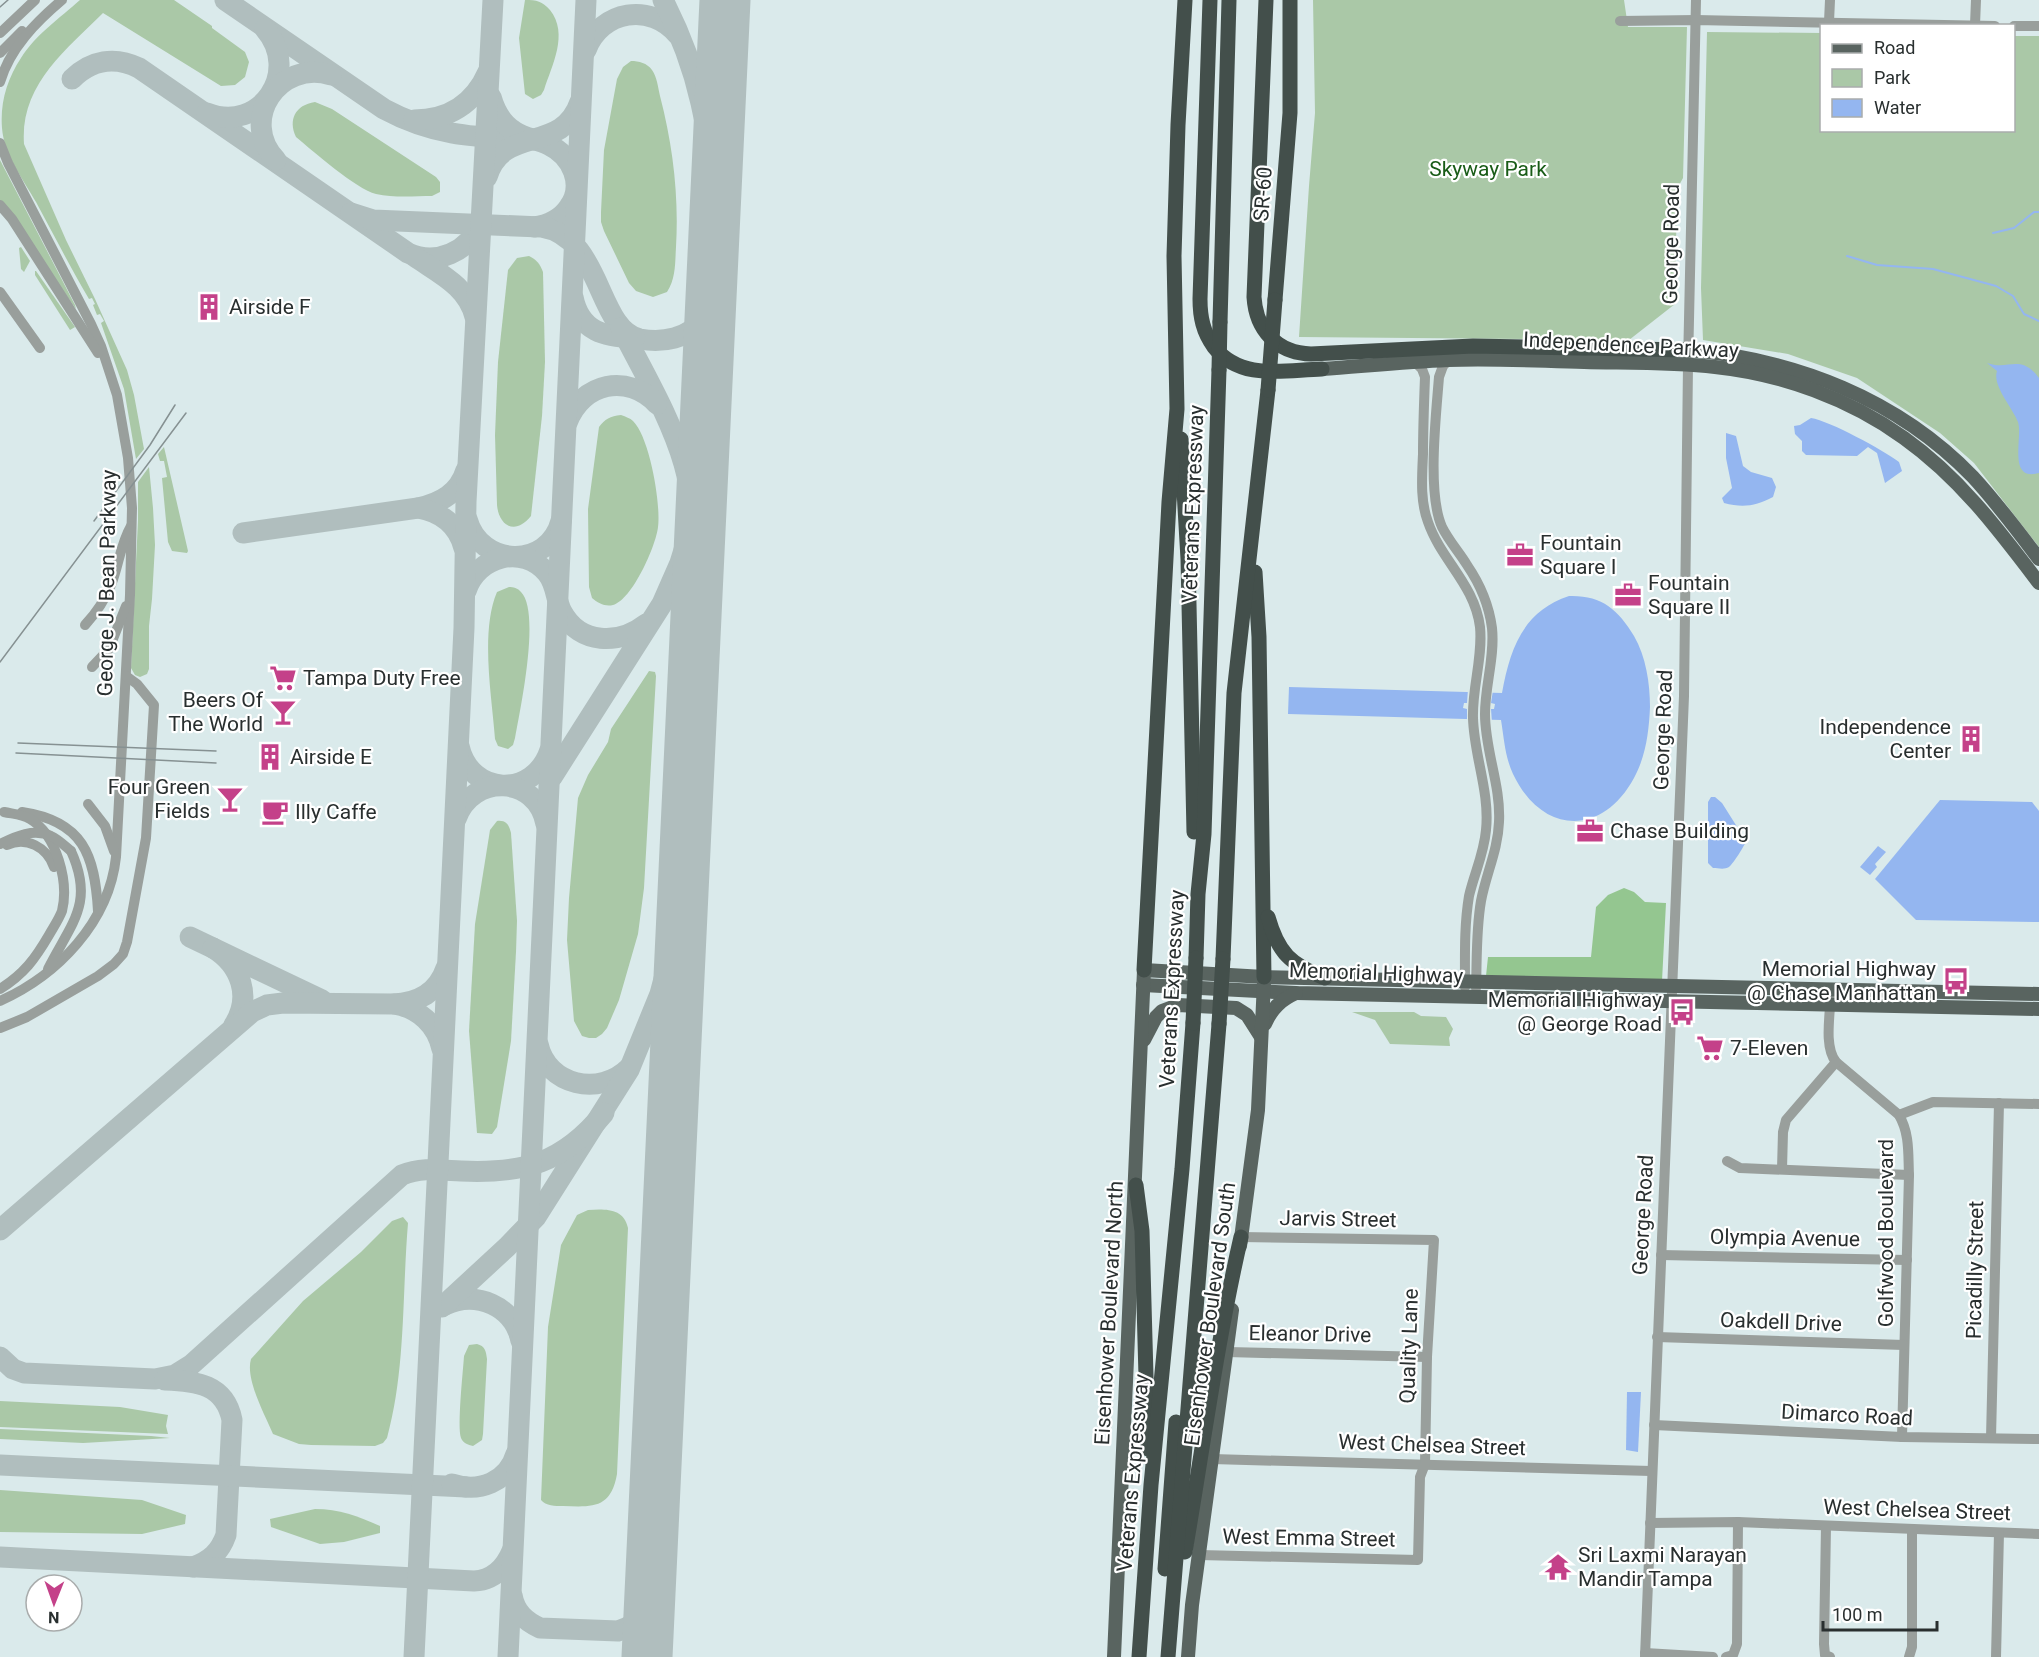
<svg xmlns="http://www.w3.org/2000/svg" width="2039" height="1657" viewBox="0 0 2039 1657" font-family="Roboto,sans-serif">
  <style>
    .green { fill: #aac8a7 }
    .forest { fill: #94c690 }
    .water { fill: #94b6f0 }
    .pier { fill: #daeaeb }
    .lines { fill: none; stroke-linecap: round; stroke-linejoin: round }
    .stream { stroke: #94b6f0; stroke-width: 2 }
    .taxiway { stroke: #b0bebe; stroke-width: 21 }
    .runway { stroke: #b0bebe; stroke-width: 51 }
    .minor { stroke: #999f9c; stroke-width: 10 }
    .major { stroke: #596460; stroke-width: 14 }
    .highway { stroke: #434f4b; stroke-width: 15 }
    .tram { stroke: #869192; stroke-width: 1.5 }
    .minor-bridge { stroke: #999f9c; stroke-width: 10 }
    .highway-bridge { stroke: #434f4b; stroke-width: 15 }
    .labels { text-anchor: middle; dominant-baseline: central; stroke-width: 4.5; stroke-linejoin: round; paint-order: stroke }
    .park-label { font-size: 21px; fill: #195c17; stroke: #fff }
    .street-label { font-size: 21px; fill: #292f2f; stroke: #fff }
    .poi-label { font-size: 21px; fill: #292f2f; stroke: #fff; text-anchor: start }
  </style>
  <rect width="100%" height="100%" fill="#daeaeb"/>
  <g class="green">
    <path d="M80 0H174L212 26V28L245 52 249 62 245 77 235 85 221 86 103 13C65 51 20 85 24 144L66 240 95 299 127 370 134 395 144 449 136 459 124 389 101 323 104 321 100 314 97 315 93 305 95 304 92 298 89 299C70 267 54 235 36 202 23 179 4 155 2 128 0 103 7 79 21 58 35 35 60 18 80 0Z"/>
    <path d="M525 0C537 0 542 1 550 10 569 34 552 65 544 90L541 95 533 99 525 94 519 38Z"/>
    <path d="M1313 0H1624L1628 27H1687L1683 178 1677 189 1675 304 1629 340 1299 337 1309 186 1315 113Z"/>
    <path d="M1707 32 1821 33 1822 130H2014V36H2039V547L1974 463 1940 433 1857 378 1788 354 1703 340 1701 288Z"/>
    <path d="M631 61C639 61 647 63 652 70 657 77 658 87 660 96 673 146 679 196 676 247 675 263 676 278 667 292L653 297 636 291 629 283 604 231 601 222V212L604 150 617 79 623 67Z"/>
    <path d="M315 102 332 109 436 177 440 182V192L432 196C415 196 394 198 376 194 356 189 314 152 296 137 288 120 295 105 315 102Z"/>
    <path d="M0 160 75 305 76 309 0 202Z"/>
    <path d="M21 247 30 261 24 272 21 269 19 248Z"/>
    <path d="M529 256C537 260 540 264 543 272L545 362 542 416 531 516C516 535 499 527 497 505L495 435 498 362 508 270 517 258Z"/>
    <path d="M35 271H36L75 327 70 330 35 275Z"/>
    <path d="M621 415C626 417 630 418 633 421 650 438 661 504 658 527 656 546 632 600 613 605 605 607 598 603 592 598L589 587 588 509 599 427C605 419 610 416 621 415Z"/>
    <path d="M164 447 188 551 187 553 172 551 168 542 162 478 167 477 164 461H160L158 454Z"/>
    <path d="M149 467 153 508 155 545 152 599 149 626V669L147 674 140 677 135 675 131 668 138 520V482Z"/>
    <path d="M509 587C513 587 518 588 521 592 541 612 520 710 515 738L513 745 508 749 498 746 495 739C492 697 480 632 497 592Z"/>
    <path d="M649 671 655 672 656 676 644 888 638 934 619 1000 607 1028 602 1034 596 1038H589L582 1036 574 1021 567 940 569 898 578 798 588 775 608 742 611 729Z"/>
    <path d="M497 821C506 820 509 825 511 833L517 921 516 952 511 1041 497 1127 492 1134 477 1133 469 1031 475 924 490 830Z"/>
    <path d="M1352 1012H1414L1421 1016 1446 1017 1453 1029 1449 1038 1450 1046 1390 1044 1375 1020Z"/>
    <path d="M588 1210C605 1209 624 1208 628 1228L617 1474C611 1509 592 1507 563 1506 555 1506 546 1506 541 1500L548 1327 561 1245 577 1215Z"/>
    <path d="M403 1217 408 1223C402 1294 406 1369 387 1438L383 1443 375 1446 311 1445 299 1444 273 1434C265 1415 245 1379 251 1359L303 1301 361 1252 392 1221Z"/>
    <path d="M477 1344C485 1346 486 1351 487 1359L483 1434 482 1440 473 1446C468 1445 463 1443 461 1438 457 1426 463 1372 464 1356L469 1345Z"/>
    <path d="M0 1401 120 1407 168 1415 166 1426 168 1434 0 1427Z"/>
    <path d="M0 1429 151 1436 170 1438 83 1443 0 1439Z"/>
    <path d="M0 1490 142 1500 186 1515 185 1524 142 1534 0 1532Z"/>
    <path d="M315 1509C339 1509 358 1516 380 1526V1533L344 1542 320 1544 271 1527 270 1519Z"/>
  </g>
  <path class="forest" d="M1624 888 1634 892 1645 902 1666 903 1662 981 1486 976 1488 957H1591L1596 907 1608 895Z"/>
  <g class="water">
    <path d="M1987 363C2009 371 2020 353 2039 378V473C2007 482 2023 437 2018 422 2013 408 1992 386 1997 371Z"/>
    <path d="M1811 418C1830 421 1883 450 1899 462L1902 471 1885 483 1877 453 1868 447 1857 456 1806 455 1802 451V441L1795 434 1794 426 1800 425Z"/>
    <path d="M1726 433 1736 436 1743 466 1751 472 1772 478 1776 487 1773 497C1756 506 1743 508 1724 503L1722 498 1732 488 1726 458Z"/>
    <path d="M1569 596C1601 595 1618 609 1634 636 1646 657 1650 683 1650 707 1649 731 1646 756 1634 778 1602 837 1542 835 1513 774 1505 757 1504 738 1501 720L1288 714 1289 687 1502 693C1510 649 1523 611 1569 596Z"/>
    <path d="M1711 797H1715L1722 803 1746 841C1745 845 1733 864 1729 867 1724 870 1718 868 1713 868L1708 863V802Z"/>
    <path d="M1940 800 2032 802 2039 811V922L1916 920 1875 879Z"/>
    <path d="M1878 846 1886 852 1875 864 1877 867 1870 875 1860 867Z"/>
    <path d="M1627 1392H1641L1638 1452 1626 1450Z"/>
  </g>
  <path class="pier" d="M1468 689 1493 690 1491 703 1495 704 1494 709H1491L1492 723 1467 722V709L1463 708 1464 703H1467Z"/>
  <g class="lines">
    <g class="stream">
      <path d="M1993 233 2014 228 2034 212H2039"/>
      <path d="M1847 256 1877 265 1933 269 1996 286 2013 296 2024 314 2039 321"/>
    </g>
    <g class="taxiway">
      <path d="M225 0 384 109C436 137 477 137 534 140"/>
      <path d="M586 50C601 10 651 2 678 35"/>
      <path d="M72 79C91 60 115 56 139 68L408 253C436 266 469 252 480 223"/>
      <path d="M491 97C495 111 501 123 514 131 524 138 537 139 549 145 572 156 585 185 569 207 561 219 548 225 534 227"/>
      <path d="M207 113C260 134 302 72 265 29"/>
      <path d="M414 120C448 120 474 104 488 72"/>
      <path d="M276 160C238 120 279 59 331 75"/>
      <path d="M487 177C503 124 562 155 580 102"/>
      <path d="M351 213 373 220 541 227C603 237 596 329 640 339 662 343 689 339 702 319 712 304 710 284 711 266 714 211 714 157 701 103 693 67 680 33 663 0"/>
      <path d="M414 256C438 273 468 286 475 317"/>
      <path d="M573 297C580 332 605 337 635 338"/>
      <path d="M621 328C643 372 670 416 684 464 707 546 694 639 690 723"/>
      <path d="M567 423C582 382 628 373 657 404"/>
      <path d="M697 500 702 462"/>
      <path d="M418 508C441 503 459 493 466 470"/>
      <path d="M467 519C480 567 548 570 561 521"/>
      <path d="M243 533 418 508C441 512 458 525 464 548"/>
      <path d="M466 591C477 556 523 544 547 573 557 585 555 599 562 612 580 645 619 645 646 624"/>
      <path d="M459 746C470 796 534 799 550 750"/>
      <path d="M552 777 662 604 680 563 690 531"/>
      <path d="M456 819C472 773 537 775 546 824"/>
      <path d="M190 937 213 948"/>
      <path d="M394 1004C419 1008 437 1025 442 1049"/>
      <path d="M234 1025C252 997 241 965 213 948L322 1000"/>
      <path d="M538 1044C547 1086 600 1097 629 1068"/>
      <path d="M0 1230 252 1012 267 1005 283 1003 393 1004C418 1003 438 992 446 968"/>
      <path d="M445 1305C476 1290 514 1306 521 1341"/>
      <path d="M442 1307 507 1247 536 1217 629 1070 660 994 672 949 681 895 686 802"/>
      <path d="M0 1357 13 1369 24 1373 155 1379 175 1375 191 1365 402 1175C421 1167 440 1170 461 1171 524 1174 563 1163 604 1113"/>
      <path d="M165 1380C196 1381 225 1384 232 1420L226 1535C220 1552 210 1561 193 1567"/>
      <path d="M0 1465 466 1487"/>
      <path d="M452 1484C479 1493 508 1482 516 1454"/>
      <path d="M0 1557 474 1581C493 1580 505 1568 512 1551"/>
      <path d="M512 1595C515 1612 525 1621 540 1628L618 1631C630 1627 641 1620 646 1609L651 1522"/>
      <path d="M414 1657 464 628 466 502 493 0"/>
      <path d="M508 1657 586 0"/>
    </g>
    <path class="runway" d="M647 1657 725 0"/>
    <g class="minor">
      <path d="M1620 21 1696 20 1995 26"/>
      <path d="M1829 22 1830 0"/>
      <path d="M1975 25 1976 0"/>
      <path d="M2014 26H2039"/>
      <path d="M0 33 35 0"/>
      <path d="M0 53 22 31"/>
      <path d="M0 82C10 48 36 22 62 0"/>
      <path d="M0 143 8 163 91 324 101 346 117 395 128 458 132 508 130 595 116 857C109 922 58 975 0 1001"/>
      <path d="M0 205 12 219 98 353"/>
      <path d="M0 292 40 348"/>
      <path d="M1449 360 1443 366 1439 377C1436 416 1427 493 1442 527 1449 541 1459 552 1467 565 1480 584 1489 605 1492 628 1495 657 1485 685 1485 714 1485 751 1501 785 1499 822 1498 850 1486 874 1481 901 1476 930 1477 959 1476 988"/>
      <path d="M1415 362 1422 369 1425 377C1424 403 1423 429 1423 454 1422 477 1420 501 1428 522 1441 560 1475 585 1480 627 1483 658 1472 687 1473 718 1474 756 1490 792 1486 830 1484 854 1474 874 1469 896 1464 926 1465 957 1465 987"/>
      <path d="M85 625C96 613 105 600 111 585 119 565 120 545 131 526"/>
      <path d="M92 667 109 649 126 606"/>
      <path d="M88 804 105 826 114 851"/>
      <path d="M22 812C83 821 95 855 98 911"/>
      <path d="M7 845C26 836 47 847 54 867"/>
      <path d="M48 969C71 923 95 904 71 851"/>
      <path d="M0 989C24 974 35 959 49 935 53 928 59 919 62 911 69 882 57 835 30 819 22 814 13 814 4 812"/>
      <path d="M1831 990C1831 1011 1823 1046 1836 1062L1899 1115C1910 1134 1908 1154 1909 1175L1902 1437"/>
      <path d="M0 1028 27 1017 98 976 114 964 123 954 127 942 146 838 154 705 137 684 126 676"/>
      <path d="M1899 1115 1933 1102 2039 1104"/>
      <path d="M1727 1161 1740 1168 1909 1175"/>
      <path d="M1782 1169 1783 1132 1786 1120 1836 1062"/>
      <path d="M1661 1255 1907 1260"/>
      <path d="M1657 1337 1904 1345"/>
      <path d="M1227 1352 1427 1357"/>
      <path d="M1654 1425 1902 1437 2039 1439"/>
      <path d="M1991 1438 1999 1103"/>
      <path d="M1212 1459 1651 1471"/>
      <path d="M1650 1523 1738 1522 2039 1534"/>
      <path d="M1826 1526 1824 1644 1825 1655 1830 1657"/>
      <path d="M1199 1555 1418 1560 1420 1477 1425 1464 1427 1357 1434 1240 1241 1237"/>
      <path d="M1645 1653 1713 1657"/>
      <path d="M1645 1657 1684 696 1688 365 1696 0"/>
      <path d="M1726 1657 1733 1655 1737 1644 1738 1522"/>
      <path d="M1909 1657 1912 1647V1530"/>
      <path d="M1996 1657 1999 1533"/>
    </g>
    <g class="major">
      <path d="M1688 350C1795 359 1898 399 1973 477 1997 503 2018 531 2039 559"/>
      <path d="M1322 369C1364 366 1406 362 1448 360 1493 358 1539 361 1584 362 1628 363 1672 362 1715 367 1782 374 1850 399 1904 438 1960 478 1998 529 2039 583"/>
      <path d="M1143 985 1296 993 2039 1009"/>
      <path d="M1265 1024C1272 1008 1281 1000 1296 993"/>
      <path d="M1144 1040 1156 1017 1162 1011 1178 1005 1236 1008 1247 1015 1261 1037"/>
      <path d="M1240 1246 1258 1110 1264 982"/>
      <path d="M1114 1657 1144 970 1264 977 2039 994"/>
      <path d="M1188 1657 1192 1605 1232 1310"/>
    </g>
    <g class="highway">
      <path d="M1210 0 1200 299C1200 317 1203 332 1214 347 1241 381 1283 370 1322 369"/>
      <path d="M1266 0 1254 297C1256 330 1277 353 1311 354L1473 346 1688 350"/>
      <path d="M1275 300 1290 113V0"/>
      <path d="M1220 322 1229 0"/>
      <path d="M1181 439 1188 559 1194 832"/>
      <path d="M1255 572 1259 637 1264 977"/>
      <path d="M1268 917C1278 953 1291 965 1325 978"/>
      <path d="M1196 958 1198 894 1204 834 1219 370"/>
      <path d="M1223 959 1234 693 1268 390"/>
      <path d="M1144 970 1169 502 1177 409 1174 256 1178 125 1185 0"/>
      <path d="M1136 1185 1142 1231 1148 1449"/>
      <path d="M1185 1552C1203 1447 1217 1341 1241 1237"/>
      <path d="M1165 1569 1176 1422"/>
      <path d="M1139 1657 1151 1485 1182 1169 1193 1023"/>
      <path d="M1168 1657 1219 1024"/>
    </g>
    <g class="tram">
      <path d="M0 7 8 0"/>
      <path d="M94 521 150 445 175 405"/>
      <path d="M0 662 186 413"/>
      <path d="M18 743 216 751"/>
      <path d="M16 753 216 763"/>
    </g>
    <path class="minor-bridge" d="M0 844C16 836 34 828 51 836 58 839 65 846 71 851"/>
    <g class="highway-bridge">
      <path d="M1219 370 1220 322"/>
      <path d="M1268 390 1275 300"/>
      <path d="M1193 1023 1196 958"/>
      <path d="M1219 1024 1223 959"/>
    </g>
  </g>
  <defs>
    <symbol id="building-bare" viewBox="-9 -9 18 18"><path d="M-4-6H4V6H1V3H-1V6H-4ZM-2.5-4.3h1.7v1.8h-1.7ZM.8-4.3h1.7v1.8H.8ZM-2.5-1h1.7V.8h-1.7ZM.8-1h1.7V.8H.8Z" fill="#c44189" stroke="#fff" stroke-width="2.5" paint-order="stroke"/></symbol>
    <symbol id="office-bare" viewBox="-9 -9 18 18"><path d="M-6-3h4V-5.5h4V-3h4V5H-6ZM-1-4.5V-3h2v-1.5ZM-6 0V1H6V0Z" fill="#c44189" stroke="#fff" stroke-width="2.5" paint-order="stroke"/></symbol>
    <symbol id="supermarket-bare" viewBox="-9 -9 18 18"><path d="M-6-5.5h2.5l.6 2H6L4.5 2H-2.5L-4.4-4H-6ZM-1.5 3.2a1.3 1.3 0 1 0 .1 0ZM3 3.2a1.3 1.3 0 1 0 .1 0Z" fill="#c44189" stroke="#fff" stroke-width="2.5" paint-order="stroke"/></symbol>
    <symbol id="bar-bare" viewBox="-9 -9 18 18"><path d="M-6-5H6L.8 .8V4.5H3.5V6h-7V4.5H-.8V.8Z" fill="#c44189" stroke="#fff" stroke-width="2.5" paint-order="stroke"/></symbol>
    <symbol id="cafe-bare" viewBox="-9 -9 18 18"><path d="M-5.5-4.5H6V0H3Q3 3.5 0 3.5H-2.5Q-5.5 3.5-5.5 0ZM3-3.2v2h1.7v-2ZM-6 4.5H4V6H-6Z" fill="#c44189" stroke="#fff" stroke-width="2.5" paint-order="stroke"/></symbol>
    <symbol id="bus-bare" viewBox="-9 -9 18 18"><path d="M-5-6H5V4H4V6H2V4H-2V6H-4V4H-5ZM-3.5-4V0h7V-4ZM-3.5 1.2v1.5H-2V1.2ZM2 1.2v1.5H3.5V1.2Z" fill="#c44189" stroke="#fff" stroke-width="2.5" paint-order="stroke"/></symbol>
    <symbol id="temple-bare" viewBox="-9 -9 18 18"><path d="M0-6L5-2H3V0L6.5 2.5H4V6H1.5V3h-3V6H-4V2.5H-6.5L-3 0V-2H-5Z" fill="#c44189" stroke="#fff" stroke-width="2.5" paint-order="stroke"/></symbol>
  </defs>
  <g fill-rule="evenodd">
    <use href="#building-bare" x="190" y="288" width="38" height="38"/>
    <use href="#office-bare" x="1501" y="536" width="38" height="38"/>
    <use href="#office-bare" x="1609" y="576" width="38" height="38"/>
    <use href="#supermarket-bare" x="264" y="659" width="38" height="38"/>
    <use href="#bar-bare" x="264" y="693" width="38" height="38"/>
    <use href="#building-bare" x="1952" y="720" width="38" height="38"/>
    <use href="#building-bare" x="251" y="738" width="38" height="38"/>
    <use href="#bar-bare" x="211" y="780" width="38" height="38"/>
    <use href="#cafe-bare" x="256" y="793" width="38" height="38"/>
    <use href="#office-bare" x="1571" y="812" width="38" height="38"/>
    <use href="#bus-bare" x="1937" y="962" width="38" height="38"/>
    <use href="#bus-bare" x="1663" y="993" width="38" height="38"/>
    <use href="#supermarket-bare" x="1691" y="1029" width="38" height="38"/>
    <use href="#temple-bare" x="1539" y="1548" width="38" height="38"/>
  </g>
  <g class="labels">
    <g class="park-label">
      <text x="1488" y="169">Skyway Park</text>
    </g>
    <g class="street-label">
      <text transform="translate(1263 194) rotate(-86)">SR-60</text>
      <text transform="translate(1671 244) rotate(-89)">George Road</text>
      <text transform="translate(1631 345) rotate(3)">Independence Parkway</text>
      <text transform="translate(1193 504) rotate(-88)">Veterans Expressway</text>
      <text transform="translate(107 583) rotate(-89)">George J. Bean Parkway</text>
      <text transform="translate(1663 730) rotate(-88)">George Road</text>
      <text transform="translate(1376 973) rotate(2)">Memorial Highway</text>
      <text transform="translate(1172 989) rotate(-87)">Veterans Expressway</text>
      <text transform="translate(1643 1215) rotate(-87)">George Road</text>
      <text transform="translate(1338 1219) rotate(1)">Jarvis Street</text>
      <text transform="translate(1886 1233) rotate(-90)">Golfwood Boulevard</text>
      <text transform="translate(1785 1238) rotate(1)">Olympia Avenue</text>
      <text transform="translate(1975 1270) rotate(-89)">Picadilly Street</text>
      <text transform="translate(1109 1313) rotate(-87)">Eisenhower Boulevard North</text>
      <text transform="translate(1210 1314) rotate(-82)">Eisenhower Boulevard South</text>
      <text transform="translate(1781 1322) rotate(2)">Oakdell Drive</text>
      <text transform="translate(1310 1334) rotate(1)">Eleanor Drive</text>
      <text transform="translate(1409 1346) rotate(-88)">Quality Lane</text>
      <text transform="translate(1847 1415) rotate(3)">Dimarco Road</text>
      <text transform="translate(1432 1445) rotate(2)">West Chelsea Street</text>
      <text transform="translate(1133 1473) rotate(-85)">Veterans Expressway</text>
      <text transform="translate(1917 1510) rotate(2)">West Chelsea Street</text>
      <text transform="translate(1309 1538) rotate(1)">West Emma Street</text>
    </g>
    <g class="poi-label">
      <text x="229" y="307">Airside F</text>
      <text x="1540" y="543">Fountain<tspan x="1540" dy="24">Square I</tspan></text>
      <text x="1648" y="583">Fountain<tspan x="1648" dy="24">Square II</tspan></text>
      <text x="303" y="678">Tampa Duty Free</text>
      <text x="263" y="700" text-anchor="end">Beers Of<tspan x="263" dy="24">The World</tspan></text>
      <text x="1951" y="727" text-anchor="end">Independence<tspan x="1951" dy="24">Center</tspan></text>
      <text x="290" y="757">Airside E</text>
      <text x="210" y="787" text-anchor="end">Four Green<tspan x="210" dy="24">Fields</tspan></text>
      <text x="295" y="812">Illy Caffe</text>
      <text x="1610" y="831">Chase Building</text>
      <text x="1936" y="969" text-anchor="end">Memorial Highway<tspan x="1936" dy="24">@ Chase Manhattan</tspan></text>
      <text x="1662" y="1000" text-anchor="end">Memorial Highway<tspan x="1662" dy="24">@ George Road</tspan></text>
      <text x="1730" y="1048">7-Eleven</text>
      <text x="1578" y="1555">Sri Laxmi Narayan<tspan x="1578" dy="24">Mandir Tampa</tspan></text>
    </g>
  </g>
  <rect x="1820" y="24" width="195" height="108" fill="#ffffff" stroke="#a9acac" stroke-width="1.5"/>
  <rect x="1832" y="44" width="30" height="9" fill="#596460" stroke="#a9acac" stroke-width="1.5"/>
  <text x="1874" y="54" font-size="18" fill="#292f2f">Road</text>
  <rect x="1832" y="69" width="30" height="18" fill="#aac8a7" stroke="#a9acac" stroke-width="1.5"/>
  <text x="1874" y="84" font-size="18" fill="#292f2f">Park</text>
  <rect x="1832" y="99" width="30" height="18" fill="#94b6f0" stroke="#a9acac" stroke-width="1.5"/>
  <text x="1874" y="114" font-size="18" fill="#292f2f">Water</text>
  <g transform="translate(54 1603) rotate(181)"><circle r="28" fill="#ffffff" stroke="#a9acac" stroke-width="1.5"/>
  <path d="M0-4.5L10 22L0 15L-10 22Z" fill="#c44189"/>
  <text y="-9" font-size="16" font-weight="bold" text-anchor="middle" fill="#292f2f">N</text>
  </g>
  <path d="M1823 1621v9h114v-9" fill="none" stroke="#292f2f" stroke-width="3"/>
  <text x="1832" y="1621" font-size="18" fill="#292f2f" stroke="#ffffff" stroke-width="4.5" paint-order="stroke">100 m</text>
</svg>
